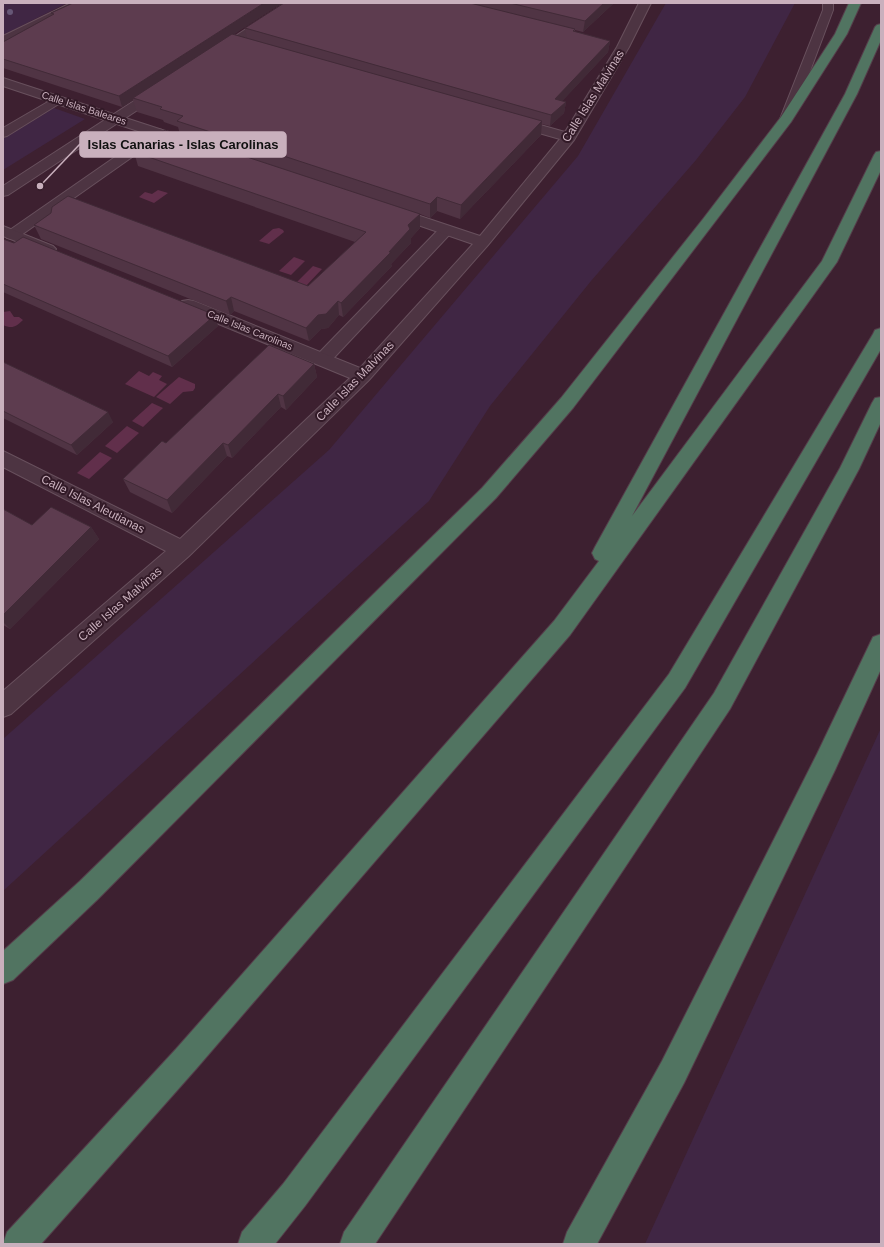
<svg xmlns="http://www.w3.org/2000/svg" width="884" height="1247" viewBox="0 0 884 1247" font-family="Arial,sans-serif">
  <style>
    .green { fill: #402644 }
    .water { fill: #612f4b }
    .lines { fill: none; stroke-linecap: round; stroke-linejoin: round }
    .service-casing { stroke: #68505d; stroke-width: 2 }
    .minor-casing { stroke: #68505d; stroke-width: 2 }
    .tertiary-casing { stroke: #68505d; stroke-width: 2 }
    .motorway-casing { stroke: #553d4a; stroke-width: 2 }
    .service { fill: #4d3442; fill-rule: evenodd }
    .minor { fill: #4d3442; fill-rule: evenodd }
    .tertiary { fill: #4d3442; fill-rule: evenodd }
    .motorway { fill: #517461; fill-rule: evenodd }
    .tree { fill: #665776 }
    .wall { fill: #503444 }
    .shaded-wall { fill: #412a37 }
    .building { fill: #5d3c4f; stroke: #412a37 }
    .labels { text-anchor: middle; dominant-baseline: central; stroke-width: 4; stroke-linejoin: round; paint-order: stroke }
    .far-street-label { font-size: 10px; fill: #c9b0bd; stroke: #321a27 }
    .street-label { font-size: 12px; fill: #c9b0bd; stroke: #321a27 }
    .leader { fill: none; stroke: #c9b0bd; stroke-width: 1.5 }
    .callout-dot { fill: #c9b0bd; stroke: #321a27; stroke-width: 1.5 }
    .callout { fill: #c9b0bd; stroke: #c9b0bd; stroke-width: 1.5 }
    .callout-label { font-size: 13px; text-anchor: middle; font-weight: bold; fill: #111 }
  </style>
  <rect width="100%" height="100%" fill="#3d2030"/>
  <g class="green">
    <path d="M3 3H67L3 35Z"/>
    <path d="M666 3H795L745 97 696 160 591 281 490 406 429 501 3 891V739L329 450 578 156Z"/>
    <path d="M54 108 85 119 3 170V139Z"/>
    <path d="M881 728V1244H645Z"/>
  </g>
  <g class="water">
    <path d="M158 190 168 193 154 203 139 197 145 192 152 194Z"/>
    <path d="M279 228 283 230 284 232 269 244 259 241 273 229Z"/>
    <path d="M294 257 305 261 291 275 279 271Z"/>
    <path d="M313 266 322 269 304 288 294 285Z"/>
    <path d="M10 311 14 317H19L23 320C16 327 12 329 3 325V312Z"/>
    <path d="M139 371 149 376 153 372 162 376 159 380 167 384 154 397 125 384Z"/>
    <path d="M179 377 195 384V388L193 391 183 392 170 404 156 397Z"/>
    <path d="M152 403 163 408 143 427 132 421Z"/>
    <path d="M127 426 139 433 117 453 105 446Z"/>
    <path d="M100 452 112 458 89 479 77 473Z"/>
  </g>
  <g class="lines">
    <defs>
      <g id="service">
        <path d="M823 3H833V10L792 119 790 122H782L780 119 823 10Z"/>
        <path d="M58 96 62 98 64 100 62 102 7 136 3 137V128Z"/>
        <path d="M158 129 162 130 164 133 162 136 17 238 12 239 7 238 5 235 7 232 154 130Z"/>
        <path d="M446 226 451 227 453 230 451 233 329 363 323 364 317 363 315 359 317 355 441 227Z"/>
      </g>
      <g id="minor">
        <path d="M71 3H86L84 5 3 45V36Z"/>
        <path d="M639 3H651L629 47 574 140 488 245 369 380 189 556 11 714 3 717V691L166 551 3 467V451L180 539 350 378 182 309 180 305 182 301 188 300 194 301 360 368 473 244 386 214 384 211 386 208 391 207 396 208 480 236 560 139 507 124 505 121 507 118 512 117 565 132 617 47Z"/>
        <path d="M3 78 193 140 195 143 193 146H183L3 86Z"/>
        <path d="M3 226 53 246 56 249 53 252 48 254 3 236Z"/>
      </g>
      <g id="tertiary">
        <path d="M285 3H299L220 56H212L210 53Z"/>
        <path d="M161 85 165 86 167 89 165 92 8 195 3 196V186L157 86Z"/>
      </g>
      <g id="motorway">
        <path d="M849 3H861L847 34 791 122 573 408 496 498 98 899 13 980 3 984V951L80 881 482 488 561 398 703 219 781 117 835 34Z"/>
        <path d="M881 24V40L857 94 632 516 822 261 874 155 876 152 881 151V170L837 262 570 635 196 1069 41 1244H3L7 1232 176 1049 554 621 599 561 595 559 592 553 595 547 845 94 875 27 877 25Z"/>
        <path d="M881 328V349L685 688 305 1206 275 1244H238L242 1232 283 1184 669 674 873 334 875 330Z"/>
        <path d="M881 397V422L859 469 730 709 375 1244H340L344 1232 714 693 840 468 872 403 875 398Z"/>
        <path d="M881 634V669L835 770 684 1083 597 1244H563L567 1232 662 1061 817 754 873 637Z"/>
      </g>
    </defs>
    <use href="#service" class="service-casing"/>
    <use href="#minor" class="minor-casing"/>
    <use href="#tertiary" class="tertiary-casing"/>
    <use href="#motorway" class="motorway-casing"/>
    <use href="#service" class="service"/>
    <use href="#minor" class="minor"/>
    <use href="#tertiary" class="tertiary"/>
    <use href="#motorway" class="motorway"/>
  </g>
  <circle class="tree" cx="10" cy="12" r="3"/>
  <g class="wall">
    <path d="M73 3H282L234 34 247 38 245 28 284 3H614L583 32 575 30V32L610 41 608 52 562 101 566 102 564 113 550 126 542 124 541 135 460 219 437 211 430 218 420 214V228L411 238V243L391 264 392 266 343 317 339 315 328 328 321 329 309 341 234 311 230 315 41 239 34 225 308 286 355 242 138 166 134 152 180 134 178 127 164 122 163 120 137 112 133 100 122 107 3 68V42L52 15 51 13Z"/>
    <path d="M3 239 215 315 218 326 172 367 3 292Z"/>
    <path d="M3 362 113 422 77 455 3 418Z"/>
    <path d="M314 364 317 377 286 410 281 407 232 458 227 456 172 513 130 492 123 479Z"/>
    <path d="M3 509 32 525 91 527 99 539 10 629 3 625Z"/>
  </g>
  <g class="shaded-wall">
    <path d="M264 3H282L135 99 133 98V100L122 107 119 96Z"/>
    <path d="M604 3H614L583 32 585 21Z"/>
    <path d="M610 41 608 52 554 110 555 99Z"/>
    <path d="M566 102 564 113 550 126 551 115Z"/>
    <path d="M542 121 541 135 460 219 461 205Z"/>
    <path d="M437 197V211L430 218V204Z"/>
    <path d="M420 214V228L411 238V243L391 264 392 266 343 317 341 303 389 252 408 225Z"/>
    <path d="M231 297 234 311 230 315 226 301Z"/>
    <path d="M338 301 339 315 328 328 321 329 309 341 306 328 318 315Z"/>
    <path d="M215 315 218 326 172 367 168 356Z"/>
    <path d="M314 364 317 377 286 410 283 396Z"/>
    <path d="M278 394 281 407 232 458 228 445Z"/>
    <path d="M108 412 113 422 77 455 71 445Z"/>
    <path d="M223 443 227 456 172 513 167 500Z"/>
    <path d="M91 527 99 539 10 629 3 622V615Z"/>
  </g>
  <g class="building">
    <path d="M73 3H264L119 96 3 59V42L54 14 51 13Z"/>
    <path d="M284 3H470L575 29 573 31 610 41 555 99 566 102 551 115 245 28Z"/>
    <path d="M510 3H604L585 21Z"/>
    <path d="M232 34 542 121 461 205 437 197 430 204 177 121 183 116 160 109 162 107 133 98Z"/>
    <path d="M165 130 420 214 408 225 410 229 389 252H391L341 303 338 301 326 314 318 315 306 328 231 297 226 301 34 225 51 213 52 207 68 196 308 286 366 232 134 152Z"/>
    <path d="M23 237 215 315 168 356 3 284V239L14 243Z"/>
    <path d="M269 345 314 364 283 396 278 394 228 445 223 443 167 500 123 479 162 441 166 443Z"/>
    <path d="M3 362 108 412 71 445 3 411Z"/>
    <path d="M51 507 91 527 3 615V509L32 525Z"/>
  </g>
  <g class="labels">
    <g class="far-street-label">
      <text transform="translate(84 108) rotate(18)">Calle Islas Baleares</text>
      <text transform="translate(250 330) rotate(22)">Calle Islas Carolinas</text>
    </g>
    <g class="street-label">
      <text transform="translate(593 96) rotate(-58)">Calle Islas Malvinas</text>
      <text transform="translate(355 381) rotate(-46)">Calle Islas Malvinas</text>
      <text transform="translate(93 504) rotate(27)">Calle Islas Aleutianas</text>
      <text transform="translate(120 604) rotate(-41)">Calle Islas Malvinas</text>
    </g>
  </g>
  <path class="leader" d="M40 186L80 144"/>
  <circle class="callout-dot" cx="40" cy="186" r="4"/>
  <rect class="callout" x="80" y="132" width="206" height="25" rx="4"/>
  <g class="callout-label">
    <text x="183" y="149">Islas Canarias - Islas Carolinas</text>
  </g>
  <rect width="884" height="1247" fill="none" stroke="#c9b0bd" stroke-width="8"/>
</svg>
